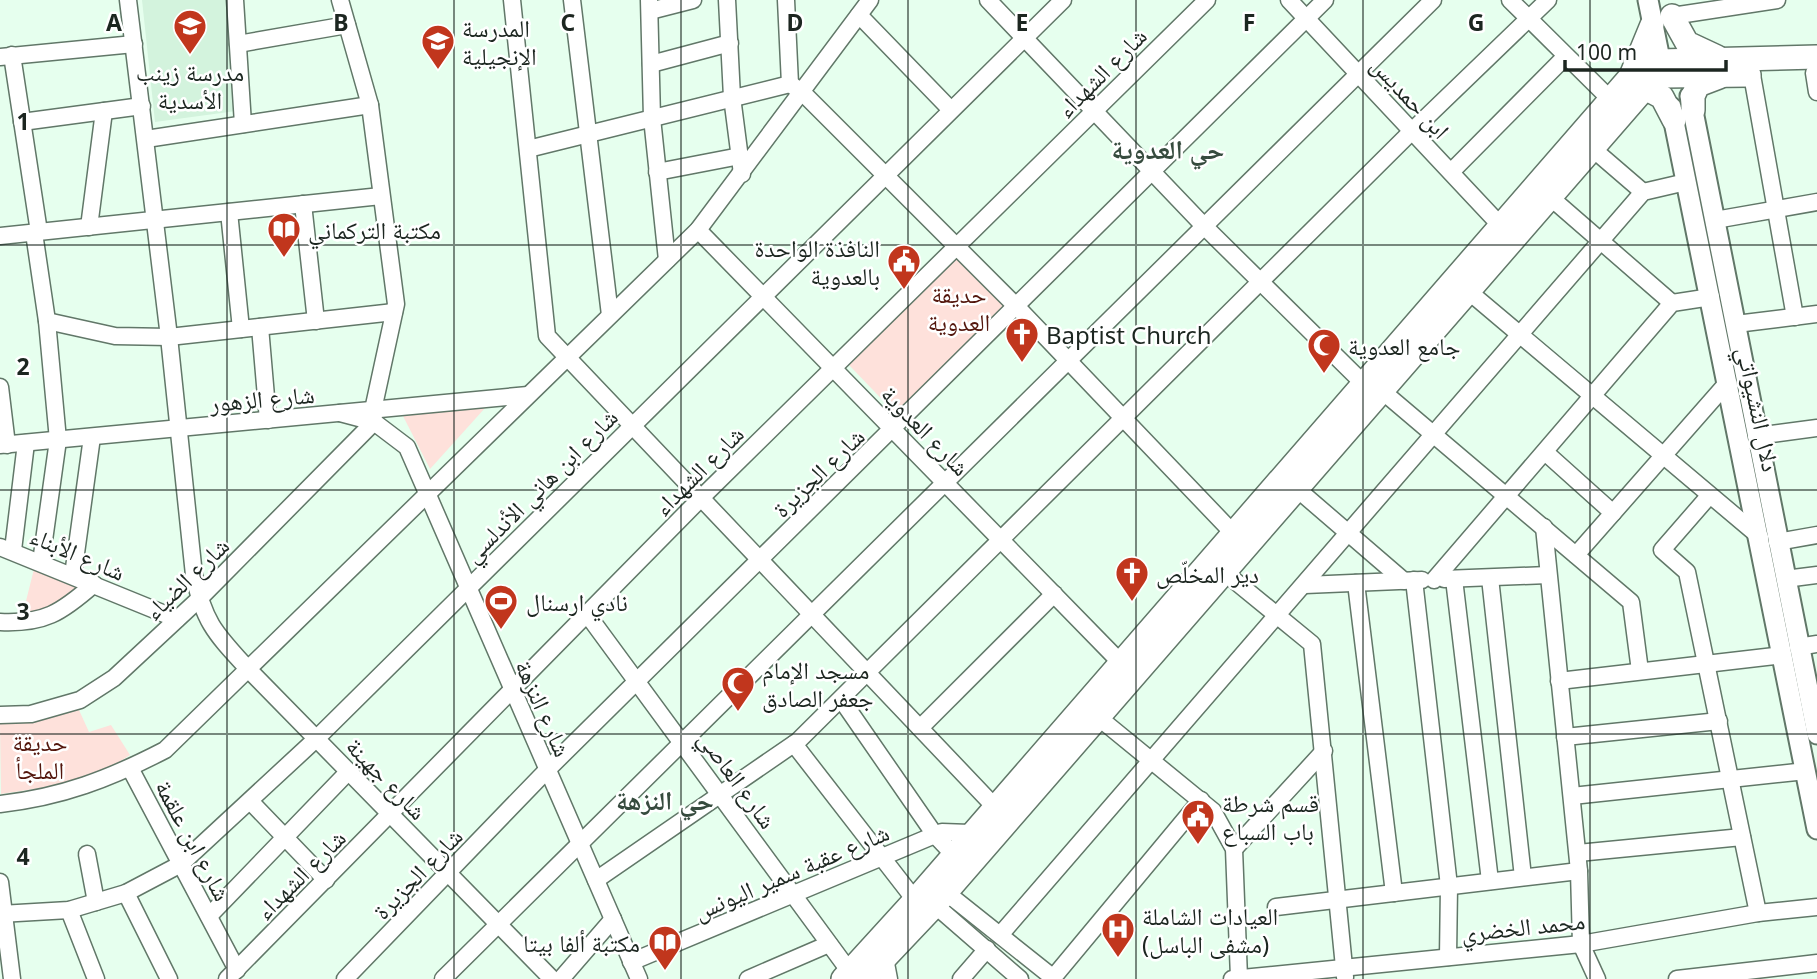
<svg xmlns="http://www.w3.org/2000/svg" width="1817" height="979" viewBox="0 0 1817 979" font-family="'Noto Sans','Noto Naskh Arabic',sans-serif">
  <style>
    .built { fill: #d3f3dd }
    .green { fill: #fee1db }
    .lines { fill: none; stroke-linecap: round; stroke-linejoin: round }
    .minor-casing { stroke: #617768; stroke-width: 19 }
    .major-casing { stroke: #617768; stroke-width: 23 }
    .highway-casing { stroke: #617768; stroke-width: 26 }
    .minor { stroke: #fff; stroke-width: 16 }
    .major { stroke: #fff; stroke-width: 19 }
    .highway { stroke: #fff; stroke-width: 23 }
    .grid { fill: none; stroke: #1c2620; stroke-width: 2; stroke-opacity: 0.55 }
    .labels { text-anchor: middle; dominant-baseline: central; stroke-width: 5; stroke-linejoin: round; paint-order: stroke }
    .poi-label { font-size: 24px; fill: #1c2620; stroke: #fff; text-anchor: start }
    .street-label { font-size: 24px; fill: #1c2620; stroke: #fff }
    .park-label { font-size: 24px; fill: #53160c; stroke: #fff }
    .neighbourhood-label { font-size: 26px; font-weight: bold; fill: #364b3e; stroke: #fff }
    .grid-label { font-size: 23px; text-anchor: middle; font-weight: bold; fill: #1c2620; stroke: #fff; stroke-width: 5; stroke-linejoin: round; paint-order: stroke }
  </style>
  <rect width="100%" height="100%" fill="#e6ffee"/>
  <path class="built" d="M142 0H227L236 111 155 122Z"/>
  <g class="green">
    <path d="M958 257 1011 306 897 415 849 365Z"/>
    <path d="M485 408 430 469 403 416Z"/>
    <path d="M35 565 83 587 44 612 23 613Z"/>
    <path d="M79 710 89 732 111 725 130 755C91 782 47 787 1 794L0 723 36 722Z"/>
  </g>
  <g class="lines">
    <defs>
      <g id="minor">
        <path d="M128 0 169 337 194 575C204 623 216 634 248 669L552 979"/>
        <path d="M235 0 243 124"/>
        <path d="M512 0 547 336 994 806"/>
        <path d="M572 0 610 315"/>
        <path d="M649 0 652 118 667 260"/>
        <path d="M727 0 732 97 742 174"/>
        <path d="M786 0 790 84"/>
        <path d="M988 0 1204 226 1363 383"/>
        <path d="M1289 0 1500 225"/>
        <path d="M1510 0 1609 98"/>
        <path d="M650 11 693 0"/>
        <path d="M859 15 951 110"/>
        <path d="M1672 16 1777 0"/>
        <path d="M238 44 347 25"/>
        <path d="M12 55 39 232"/>
        <path d="M0 57 134 44"/>
        <path d="M651 64 730 43"/>
        <path d="M1814 73 1817 92"/>
        <path d="M1752 75 1795 317"/>
        <path d="M22 122 142 106"/>
        <path d="M146 139 370 105"/>
        <path d="M528 149 790 84 802 92 1017 307 1233 533"/>
        <path d="M1593 149 1643 192"/>
        <path d="M657 172 740 156"/>
        <path d="M1451 172 1566 56"/>
        <path d="M1550 197 1672 303"/>
        <path d="M303 204 316 321"/>
        <path d="M229 212 241 329"/>
        <path d="M1715 220 1817 202"/>
        <path d="M89 227 104 111"/>
        <path d="M698 230 1121 663"/>
        <path d="M34 233 47 321 58 440 41 562"/>
        <path d="M0 236 381 196"/>
        <path d="M1467 290 1760 537"/>
        <path d="M47 321 115 336 169 337 394 312"/>
        <path d="M1736 324 1817 314"/>
        <path d="M260 327 268 420"/>
        <path d="M0 387 7 445"/>
        <path d="M1381 390 1631 602 1640 671"/>
        <path d="M340 413 374 422 407 447 639 979"/>
        <path d="M1756 436 1817 428"/>
        <path d="M0 445 528 395"/>
        <path d="M1545 452 1613 513"/>
        <path d="M1296 488 1404 581"/>
        <path d="M1709 496 1662 550 1687 572 1758 913"/>
        <path d="M1544 527 1579 871 1581 944 1597 979"/>
        <path d="M1777 542 1817 535"/>
        <path d="M0 547 177 619"/>
        <path d="M13 550 26 443"/>
        <path d="M1576 555 1728 382"/>
        <path d="M1224 572 1312 644 1345 977"/>
        <path d="M73 575 92 437"/>
        <path d="M1490 578 1523 877"/>
        <path d="M1444 579 1548 575"/>
        <path d="M1454 579 1490 881"/>
        <path d="M1785 579 1817 575"/>
        <path d="M1414 580 1449 886 1448 957"/>
        <path d="M1434 580 1672 303 1711 297"/>
        <path d="M1356 583 1394 893"/>
        <path d="M1305 585 1422 580"/>
        <path d="M587 614 850 972"/>
        <path d="M0 622C44 624 61 613 94 584"/>
        <path d="M1798 647 1817 644"/>
        <path d="M1559 681 1783 655"/>
        <path d="M841 699 935 835 953 854"/>
        <path d="M0 715 31 714 80 700 114 678 199 599 374 422 373 410 396 304 370 105 340 0"/>
        <path d="M1098 717 1213 811 1234 849 1239 978"/>
        <path d="M920 728 1054 594"/>
        <path d="M1565 737 1719 721"/>
        <path d="M794 744 915 900"/>
        <path d="M130 768 237 970"/>
        <path d="M1572 796 1806 771"/>
        <path d="M250 801 326 880"/>
        <path d="M0 804C62 797 109 779 165 750L698 230 870 0"/>
        <path d="M1234 849 1324 751"/>
        <path d="M1578 853 1742 837"/>
        <path d="M87 854 96 902"/>
        <path d="M596 880 798 741 1412 131 1548 0"/>
        <path d="M0 882 12 979"/>
        <path d="M938 886 1051 976"/>
        <path d="M126 893 169 979"/>
        <path d="M928 899 1020 979"/>
        <path d="M1276 907 1579 871"/>
        <path d="M69 910 96 979"/>
        <path d="M0 914 69 910 126 893 181 864 316 739 1063 0"/>
        <path d="M209 916 348 772"/>
        <path d="M1000 935 1643 192 1686 182"/>
        <path d="M885 958 889 979"/>
        <path d="M631 962 942 832 970 833"/>
        <path d="M227 979 701 498 1207 0"/>
        <path d="M345 979 547 770 1325 0"/>
        <path d="M443 979 1433 0"/>
        <path d="M561 979 613 919"/>
        <path d="M748 979 829 944"/>
        <path d="M961 979 987 949"/>
        <path d="M1052 979 1201 800"/>
        <path d="M1232 979 1581 944 1758 913 1817 907"/>
        <path d="M1677 979 1817 963"/>
      </g>
      <g id="major">
        <path d="M1648 0 1663 74"/>
        <path d="M1690 96 1817 734"/>
        <path d="M1671 107 1817 829"/>
      </g>
      <g id="highway">
        <path d="M1672 16 1687 43 1717 57"/>
        <path d="M1631 76 1652 25"/>
        <path d="M1645 88 1662 97 1674 120"/>
        <path d="M1693 110V96L1698 85 1719 77"/>
        <path d="M843 979 915 900 1631 76 1660 61 1817 57"/>
        <path d="M865 979 935 905 1645 88 1664 76 1749 75"/>
      </g>
    </defs>
    <use href="#minor" class="minor-casing"/>
    <use href="#major" class="major-casing"/>
    <use href="#highway" class="highway-casing"/>
    <use href="#minor" class="minor"/>
    <use href="#major" class="major"/>
    <use href="#highway" class="highway"/>
  </g>
  <path class="grid" d="M227 0V979M454 0V979M681 0V979M908 0V979M1136 0V979M1363 0V979M1590 0V979M0 245H1817M0 490H1817M0 734H1817"/>
  <defs>
    <symbol id="school-pin" viewBox="-11 -11 22 30"><path d="M0 17L-7.5 6A9.5 9.5 0 1 1 7.5 6Z" fill="#c1361d" stroke="#fff"/><path d="M0-5L7-2L0 1L-7-2ZM-4 1L0 2.5L4 1V4Q0 6-4 4Z" fill="#fff"/></symbol>
    <symbol id="library-pin" viewBox="-11 -11 22 30"><path d="M0 17L-7.5 6A9.5 9.5 0 1 1 7.5 6Z" fill="#c1361d" stroke="#fff"/><path d="M-6-4Q-3-5.5-.7-3.5V5Q-3 3-6 4ZM6-4Q3-5.5 .7-3.5V5Q3 3 6 4Z" fill="#fff"/></symbol>
    <symbol id="civic-pin" viewBox="-11 -11 22 30"><path d="M0 17L-7.5 6A9.5 9.5 0 1 1 7.5 6Z" fill="#c1361d" stroke="#fff"/><path d="M-.6-6.5H3V-4.5H.6V-3L4-1V1h2V6H-6V1h2V-1L-.6-3ZM-1.2 2.5V6h2.4V2.5Z" fill="#fff"/></symbol>
    <symbol id="church-pin" viewBox="-11 -11 22 30"><path d="M0 17L-7.5 6A9.5 9.5 0 1 1 7.5 6Z" fill="#c1361d" stroke="#fff"/><path d="M-1.2-6h2.4v3.5h3.3v2.4h-3.3V6h-2.4V-.1h-3.3v-2.4h3.3Z" fill="#fff"/></symbol>
    <symbol id="mosque-pin" viewBox="-11 -11 22 30"><path d="M0 17L-7.5 6A9.5 9.5 0 1 1 7.5 6Z" fill="#c1361d" stroke="#fff"/><path d="M3.5-4.9A6 6 0 1 0 3.5 4.9A5 5 0 1 1 3.5-4.9Z" fill="#fff"/></symbol>
    <symbol id="stadium-pin" viewBox="-11 -11 22 30"><path d="M0 17L-7.5 6A9.5 9.5 0 1 1 7.5 6Z" fill="#c1361d" stroke="#fff"/><path d="M0-5a6.5 5 0 1 0 0 10a6.5 5 0 1 0 0-10ZM-3.5-1.8h7v3.6h-7Z" fill="#fff"/></symbol>
    <symbol id="hospital-pin" viewBox="-11 -11 22 30"><path d="M0 17L-7.5 6A9.5 9.5 0 1 1 7.5 6Z" fill="#c1361d" stroke="#fff"/><path d="M-5-5h3v3.5h4V-5h3V5h-3V1.5h-4V5h-3Z" fill="#fff"/></symbol>
  </defs>
  <g fill-rule="evenodd">
    <use href="#school-pin" x="171" y="7" width="38" height="52"/>
    <use href="#school-pin" x="419" y="22" width="38" height="52"/>
    <use href="#library-pin" x="265" y="210" width="38" height="52"/>
    <use href="#civic-pin" x="885" y="242" width="38" height="52"/>
    <use href="#church-pin" x="1003" y="315" width="38" height="52"/>
    <use href="#mosque-pin" x="1305" y="326" width="38" height="52"/>
    <use href="#church-pin" x="1113" y="554" width="38" height="52"/>
    <use href="#stadium-pin" x="482" y="582" width="38" height="52"/>
    <use href="#mosque-pin" x="719" y="664" width="38" height="52"/>
    <use href="#civic-pin" x="1179" y="797" width="38" height="52"/>
    <use href="#hospital-pin" x="1099" y="910" width="38" height="52"/>
    <use href="#library-pin" x="646" y="923" width="38" height="52"/>
  </g>
  <g class="labels">
    <g class="poi-label">
      <text x="462" y="27">المدرسة<tspan x="462" dy="28">الإنجيلية</tspan></text>
      <text x="190" y="71" text-anchor="middle">مدرسة زينب<tspan x="190" dy="28">الأسدية</tspan></text>
      <text x="308" y="229">مكتبة التركماني</text>
      <text x="880" y="247" text-anchor="end">النافذة الواحدة<tspan x="880" dy="28">بالعدوية</tspan></text>
      <text x="1046" y="334">Baptist Church</text>
      <text x="1348" y="345">جامع العدوية</text>
      <text x="1156" y="573">دير المخلّص</text>
      <text x="526" y="601">نادي ارسنال</text>
      <text x="762" y="669">مسجد الإمام<tspan x="762" dy="28">جعفر الصادق</tspan></text>
      <text x="1222" y="802">قسم شرطة<tspan x="1222" dy="28">باب السباع</tspan></text>
      <text x="1142" y="915">العيادات الشاملة<tspan x="1142" dy="28">(مشفى الباسل)</tspan></text>
      <text x="640" y="942" text-anchor="end">مكتبة ألفا بيتا</text>
    </g>
    <g class="street-label">
      <text transform="translate(1101 72) rotate(-45)">شارع الشهداء</text>
      <text transform="translate(1411 97) rotate(47)">ابن حمديس</text>
      <text transform="translate(262 398) rotate(-5)">شارع الزهور</text>
      <text transform="translate(1759 409) rotate(78)">دلال النشيواتي</text>
      <text transform="translate(926 430) rotate(46)">شارع العدوية</text>
      <text transform="translate(698 470) rotate(-45)">شارع الشهداء</text>
      <text transform="translate(818 472) rotate(-44)">شارع الجزيرة</text>
      <text transform="translate(540 485) rotate(-45)">شارع ابن هاني الأندلسي</text>
      <text transform="translate(78 553) rotate(23)">شارع الأبناء</text>
      <text transform="translate(186 578) rotate(-44)">شارع الضياء</text>
      <text transform="translate(544 708) rotate(66)">شارع النزهة</text>
      <text transform="translate(387 778) rotate(46)">شارع جهينة</text>
      <text transform="translate(738 779) rotate(54)">شارع العاصي</text>
      <text transform="translate(194 840) rotate(62)">شارع ابن علقمة</text>
      <text transform="translate(791 871) rotate(-23)">شارع عقبة سمير اليونس</text>
      <text transform="translate(417 873) rotate(-46)">شارع الجزيرة</text>
      <text transform="translate(300 874) rotate(-45)">شارع الشهداء</text>
      <text transform="translate(1523 926) rotate(-6)">محمد الخضري</text>
    </g>
    <g class="park-label">
      <text x="959" y="293">حديقة<tspan x="959" dy="28">العدوية</tspan></text>
      <text x="40" y="741">حديقة<tspan x="40" dy="28">الملجأ</tspan></text>
    </g>
    <g class="neighbourhood-label">
      <text x="1168" y="149">حي العدوية</text>
      <text x="665" y="800">حي النزهة</text>
    </g>
  </g>
  <g class="grid-label">
    <text x="114" y="31">A</text>
    <text x="341" y="31">B</text>
    <text x="568" y="31">C</text>
    <text x="795" y="31">D</text>
    <text x="1022" y="31">E</text>
    <text x="1249" y="31">F</text>
    <text x="1476" y="31">G</text>
    <text x="23" y="130">1</text>
    <text x="23" y="375">2</text>
    <text x="23" y="620">3</text>
    <text x="23" y="865">4</text>
  </g>
  <path d="M1565 60v10h161v-10" fill="none" stroke="#1c2620" stroke-width="3.5"/>
  <text x="1576" y="60" font-size="21" fill="#1c2620" stroke="#ffffff" stroke-width="5" paint-order="stroke">100 m</text>
</svg>
